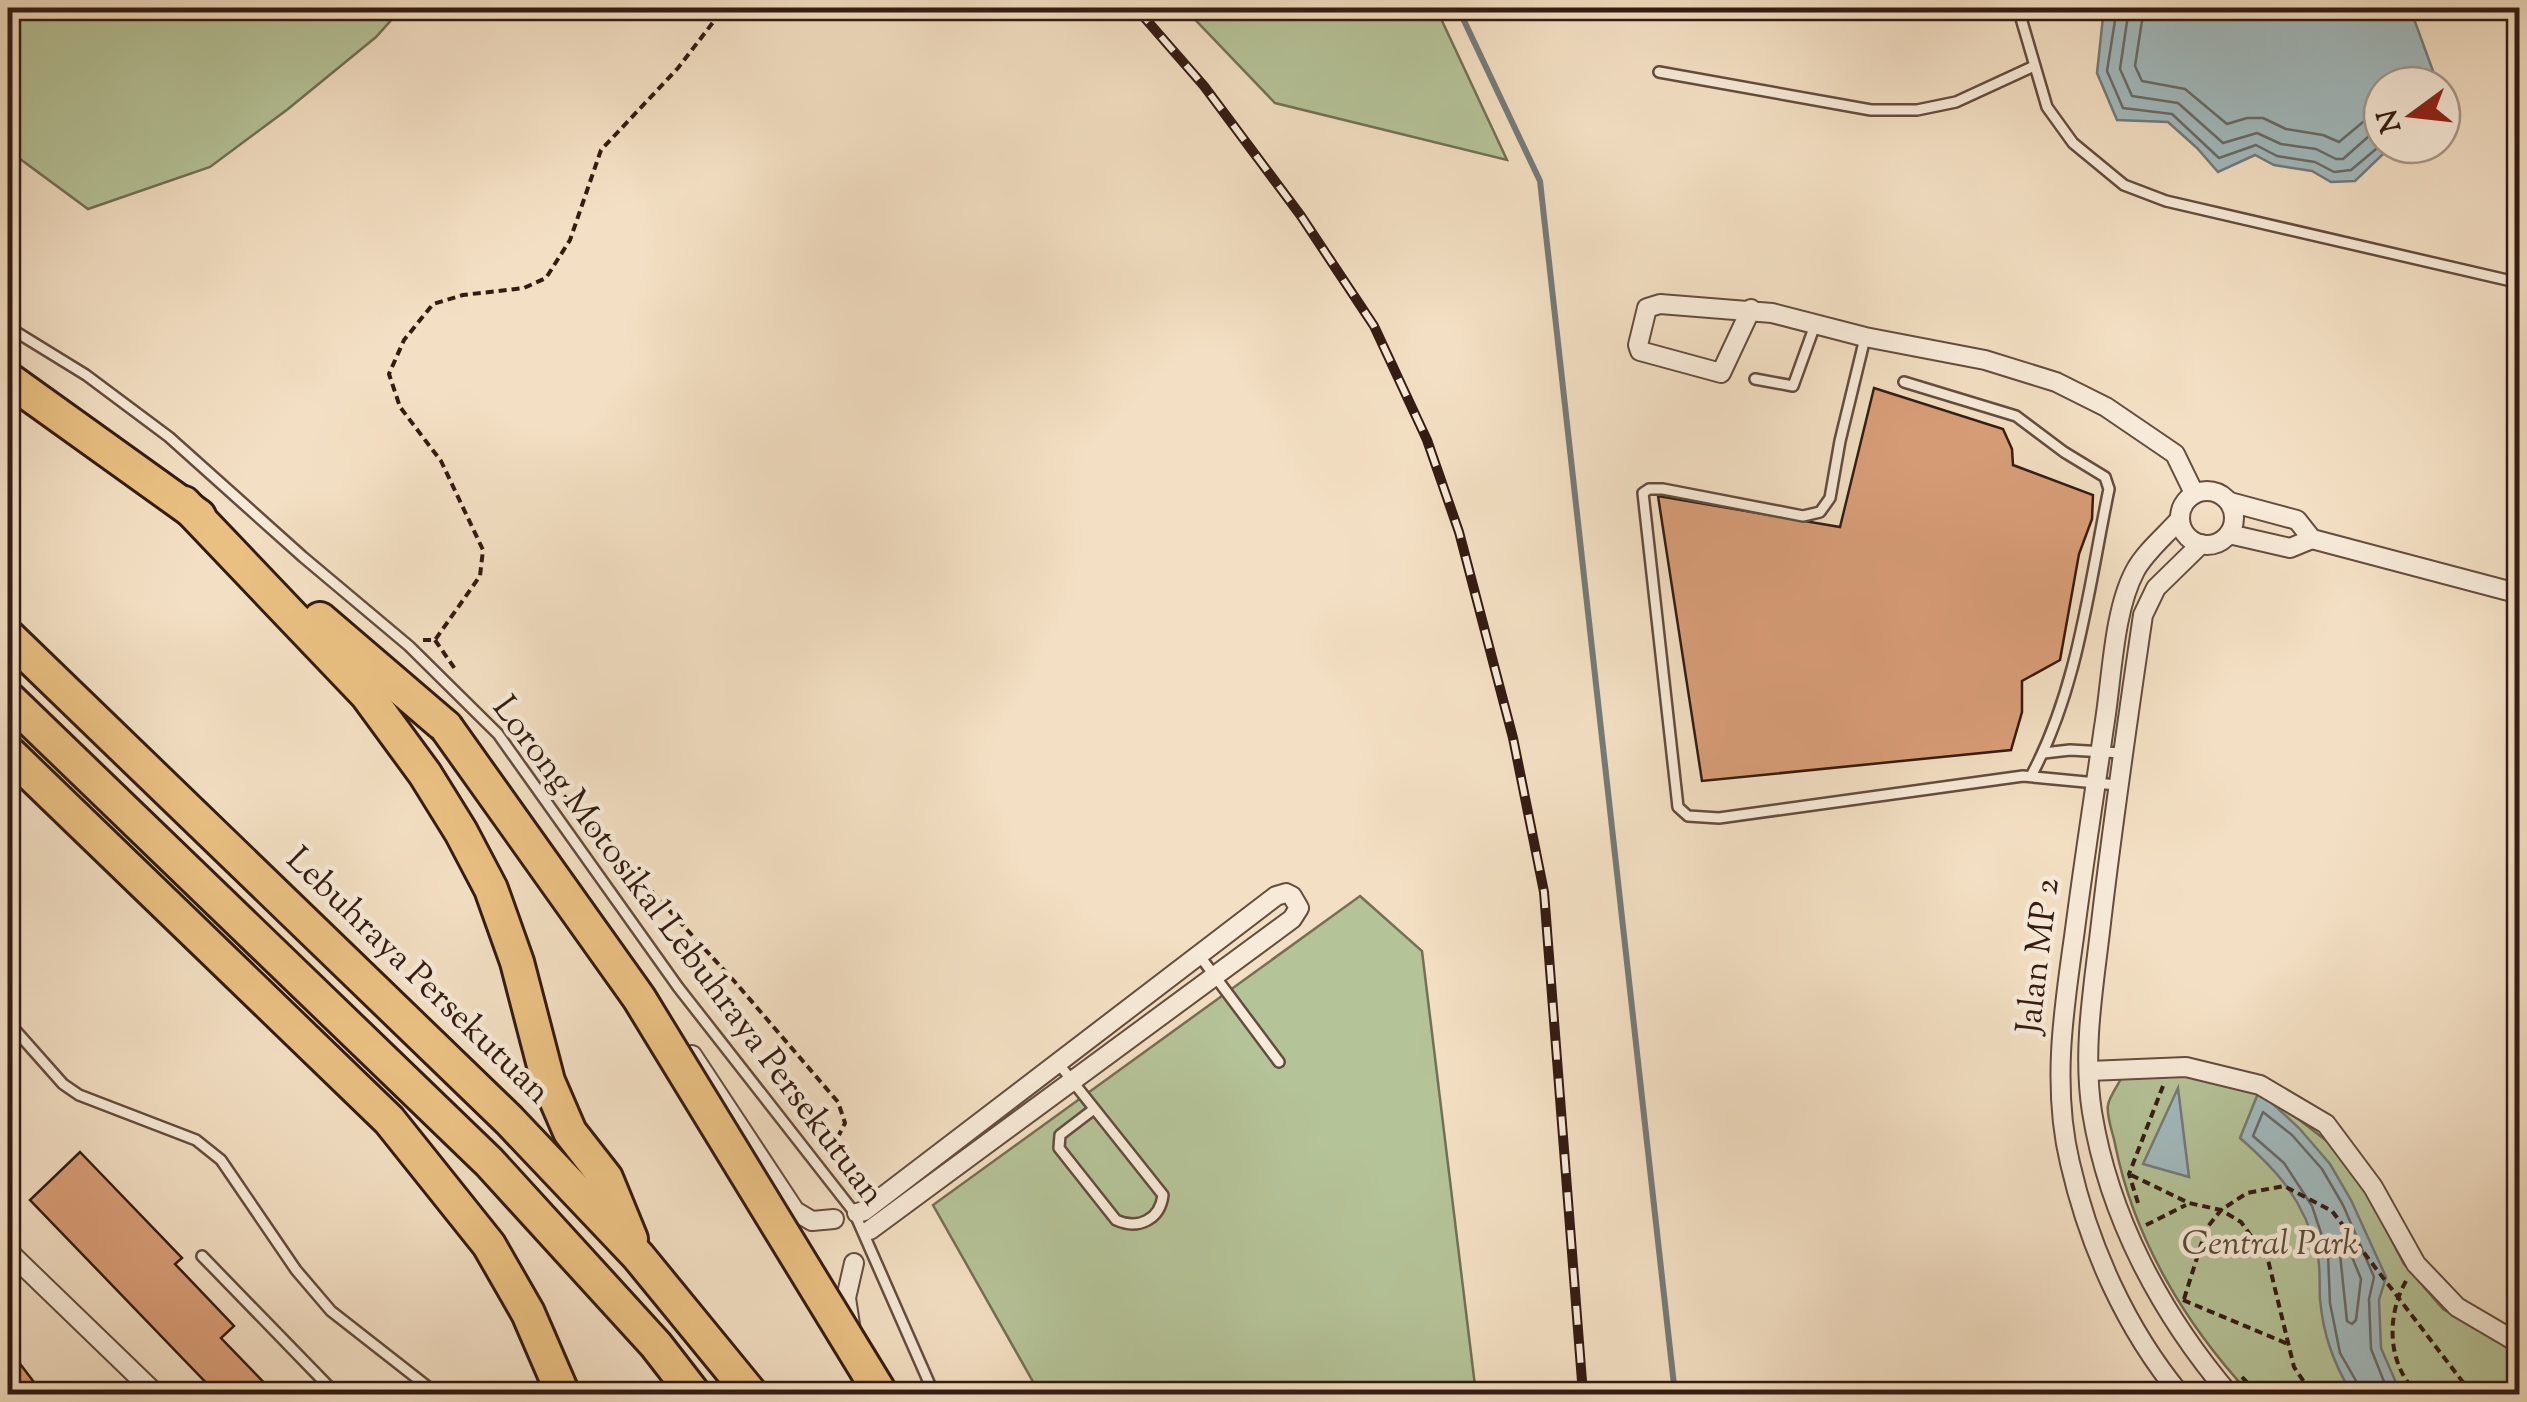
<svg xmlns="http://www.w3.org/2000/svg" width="2527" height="1402" viewBox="0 0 2527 1402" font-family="'Sorts Mill Goudy',serif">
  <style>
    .green { fill: #b5c398; stroke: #746f55; stroke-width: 2.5 }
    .water { fill: #a1babe; stroke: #757a79; stroke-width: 2.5 }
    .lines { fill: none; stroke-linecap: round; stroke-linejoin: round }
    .shore { stroke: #6a6a68; stroke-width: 2.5 }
    .stream { stroke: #757a79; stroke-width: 6 }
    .building { fill: #d99e78; stroke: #341b12; stroke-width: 2.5 }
    .lane-casing { stroke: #644c3e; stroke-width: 14 }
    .street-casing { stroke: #644c3e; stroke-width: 22 }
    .highway-casing { stroke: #341b12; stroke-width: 38 }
    .path { stroke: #341b12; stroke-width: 4; stroke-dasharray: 8 5; stroke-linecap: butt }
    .lane { stroke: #f7ead8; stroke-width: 9 }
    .street { stroke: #f7ead8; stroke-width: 18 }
    .highway { stroke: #eac082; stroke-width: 32 }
    .rail-casing { stroke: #341b12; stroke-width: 10 }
    .rail { stroke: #f7ead8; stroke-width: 6; stroke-dasharray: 19; stroke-linecap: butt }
    .highway-bridge-casing { stroke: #341b12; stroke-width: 38; stroke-linecap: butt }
    .highway-bridge { stroke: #eac082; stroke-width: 32 }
    .labels { text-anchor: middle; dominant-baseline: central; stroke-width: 9; stroke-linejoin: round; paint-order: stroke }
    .street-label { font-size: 35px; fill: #341b12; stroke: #f7ead8 }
    .park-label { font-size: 35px; font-style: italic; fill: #5b4d3a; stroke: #f7ead8 }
  </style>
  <rect width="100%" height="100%" fill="#f3dfc3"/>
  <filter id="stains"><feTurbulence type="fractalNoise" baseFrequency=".002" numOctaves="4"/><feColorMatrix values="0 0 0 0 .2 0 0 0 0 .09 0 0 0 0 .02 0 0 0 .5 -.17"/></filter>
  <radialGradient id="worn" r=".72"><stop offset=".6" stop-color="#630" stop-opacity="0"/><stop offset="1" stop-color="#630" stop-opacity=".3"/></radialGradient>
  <g class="green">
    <path d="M8 8H402L376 37 288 109 210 167 88 209 8 150Z"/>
    <path d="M1184 8H1436L1507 160 1275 103Z"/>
    <path d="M1360 896 1422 951 1476 1394H1040L933 1205Z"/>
    <path d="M2159 1073 2208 1076 2261 1090 2328 1142 2366 1191 2404 1264 2443 1309 2519 1353V1394H2250C2185 1324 2134 1239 2115 1144 2113 1133 2106 1116 2108 1105 2109 1097 2118 1085 2122 1077Z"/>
  </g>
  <g class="water">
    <path d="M2109 8H2410L2433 71 2434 85H2382V145H2436V148L2413 156 2383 154 2355 181 2331 182 2312 171 2274 165 2255 155 2218 172 2197 148 2168 122 2117 120 2097 73 2103 17Z"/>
    <path d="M2178 1088 2189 1177 2143 1164Z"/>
    <path d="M2259 1091 2299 1128 2330 1164 2351 1200 2386 1277 2379 1300 2381 1348 2401 1394H2352C2334 1364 2323 1335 2320 1299 2319 1284 2321 1267 2317 1252 2304 1201 2279 1172 2240 1138Z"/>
  </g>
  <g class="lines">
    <g class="shore">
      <path d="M2117 8 2107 71 2123 108 2172 114 2219 158 2256 145 2277 156 2315 162 2334 172 2351 170 2382 144"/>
      <path d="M2129 8 2120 69 2132 96 2178 103 2223 143 2257 133 2281 144 2316 149 2336 159H2343L2369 136 2382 131"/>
      <path d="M2144 8 2135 66 2142 81 2185 89 2227 124 2247 118H2263L2286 129 2323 135 2339 142 2363 122 2382 116"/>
      <path d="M2345 1250 2350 1252 2361 1279 2356 1320 2352 1324 2347 1321 2340 1254Z"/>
      <path d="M2360 1394 2359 1386 2340 1353 2330 1303 2328 1254 2312 1206 2284 1163 2253 1136 2263 1112 2292 1135 2322 1169 2343 1205 2374 1277 2369 1299 2371 1349 2389 1394"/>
    </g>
    <path class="stream" d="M1458 8 1540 181 1675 1394"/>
  </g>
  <g class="building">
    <path d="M1874 388 2003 429 2012 449 2013 465 2093 495 2092 519 2079 554 2060 660 2022 681V712L2011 750 1702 781 1658 496 1840 527Z"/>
    <path d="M80 1152 182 1258 175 1264 234 1326 221 1338 275 1394H217L30 1200Z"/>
    <path d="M8 1348 43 1394H8Z"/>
  </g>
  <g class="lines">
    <defs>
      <g id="lane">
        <path d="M2018 8 2047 107 2073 143 2124 185 2166 201 2520 283"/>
        <path d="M1659 72 1871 110H1917L1956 102 2034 66"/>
        <path d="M8 327 86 375 169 437 303 557 409 646 498 734 678 987 854 1212 934 1394"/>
        <path d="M1865 338 1840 441 1830 498 1820 512 1803 516 1663 489H1649L1643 493 1678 807 1688 816 1719 818 2023 776 2117 785"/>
        <path d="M1755 379 1793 386 1815 325"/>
        <path d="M1904 382 2016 416 2064 452 2105 477 2109 489C2089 585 2078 689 2031 776"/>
        <path d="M2044 753 2070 750 2122 753"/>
        <path d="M1199 955 1279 1062"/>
        <path d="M8 1022 63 1084 79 1095 196 1140 221 1160 296 1270 331 1311 437 1394"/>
        <path d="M1058 1063 1163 1195C1160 1220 1138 1230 1116 1220L1059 1148 1060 1135 1094 1109"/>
        <path d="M202 1256 336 1394"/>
      </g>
      <g id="street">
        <path d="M1751 309 1721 373 1640 351 1638 345 1647 308 1660 304 1772 313 1865 337 1985 360 2056 382 2106 407 2175 454 2194 493"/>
        <circle cx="2207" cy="518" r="27"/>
        <path d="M2230 502 2297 520 2312 539 2520 594"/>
        <path d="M2180 519C2166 535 2145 552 2135 571 2113 612 2112 680 2104 727 2094 797 2083 867 2074 937 2063 1013 2052 1088 2070 1163 2089 1246 2126 1329 2180 1394"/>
        <path d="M2229 534 2290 548 2312 539"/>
        <path d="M2201 544 2156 588 2143 615C2128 717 2113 820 2101 923 2094 985 2082 1049 2092 1112 2109 1217 2161 1314 2229 1394"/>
        <path d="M692 1055 795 1211 812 1221 834 1219"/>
        <path d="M2089 1071 2186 1067 2260 1085 2326 1124 2373 1187 2416 1264 2457 1307 2520 1344"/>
        <path d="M857 1213 864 1211 1276 896 1286 893 1292 896 1299 908 1292 919 870 1230"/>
        <path d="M8 1251 156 1394"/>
        <path d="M851 1331 846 1298 854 1263"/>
      </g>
      <g id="highway">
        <path d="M8 379 199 516"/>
        <path d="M184 503 367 695 425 774 461 832 491 889 517 962 548 1081 570 1132 606 1178 631 1239"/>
        <path d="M320 619 446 727"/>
        <path d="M8 636 509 1120 638 1256 751 1394"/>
        <path d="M8 698 489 1162 656 1345 694 1394"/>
        <path d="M8 752 389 1120 489 1245 528 1313 563 1394"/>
      </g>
    </defs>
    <use href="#lane" class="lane-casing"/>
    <use href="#street" class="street-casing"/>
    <use href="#highway" class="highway-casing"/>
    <g class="path">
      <path d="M423 640H435L480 576 483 550 441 461 400 407 389 374 404 340 433 304 463 295 524 288 546 278 570 240 601 150 678 68 724 8"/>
      <path d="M435 640 455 669"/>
      <path d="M555 786 735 982 838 1102 845 1123 839 1135"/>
      <path d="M2131 1175 2189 1203 2221 1210 2241 1222 2268 1260 2294 1367 2312 1394"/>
      <path d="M2138 1203 2129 1174 2163 1086"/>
      <path d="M2146 1225 2186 1205"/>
      <path d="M2406 1281C2386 1316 2387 1365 2418 1394"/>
      <path d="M2184 1299 2206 1229 2221 1210 2247 1193 2284 1186 2332 1211 2472 1394"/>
      <path d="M2183 1300 2288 1344"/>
      <path d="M2242 1377 2258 1394"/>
    </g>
    <use href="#lane" class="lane"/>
    <use href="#street" class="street"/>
    <use href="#highway" class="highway"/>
    <defs>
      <path id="rail" d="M1136 8 1204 86 1301 216 1374 326 1427 440 1459 532 1513 738 1544 892 1583 1394"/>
    </defs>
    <use href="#rail" class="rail-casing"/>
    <use href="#rail" class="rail"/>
    <defs>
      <path id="highway-bridge" d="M446 727 639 998 881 1394"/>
    </defs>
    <use href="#highway-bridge" class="highway-bridge-casing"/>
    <use href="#highway-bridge" class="highway-bridge"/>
  </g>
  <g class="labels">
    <g class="street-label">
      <text transform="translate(687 952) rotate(53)">Lorong Motosikal Lebuhraya Persekutuan</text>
      <text transform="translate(2040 956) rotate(-83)">Jalan MP 2</text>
      <text transform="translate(417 977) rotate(44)">Lebuhraya Persekutuan</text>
    </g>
    <g class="park-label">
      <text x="2270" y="1245">Central Park</text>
    </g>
  </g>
  <rect width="2527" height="1402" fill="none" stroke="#f3dfc3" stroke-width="40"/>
  <rect x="10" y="10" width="2507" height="1382" fill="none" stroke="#341b12" stroke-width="5"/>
  <rect x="20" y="20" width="2487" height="1362" fill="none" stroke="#341b12" stroke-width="2.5"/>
  <g transform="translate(2412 115) rotate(255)"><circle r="48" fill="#f7ead8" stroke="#a99789" stroke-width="2.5"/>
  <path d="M0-8L18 38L0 25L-18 38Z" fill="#8f2418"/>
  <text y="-15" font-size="28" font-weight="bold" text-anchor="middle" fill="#341b12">N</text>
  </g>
  <rect width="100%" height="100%" filter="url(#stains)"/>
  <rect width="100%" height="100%" fill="url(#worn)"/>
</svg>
